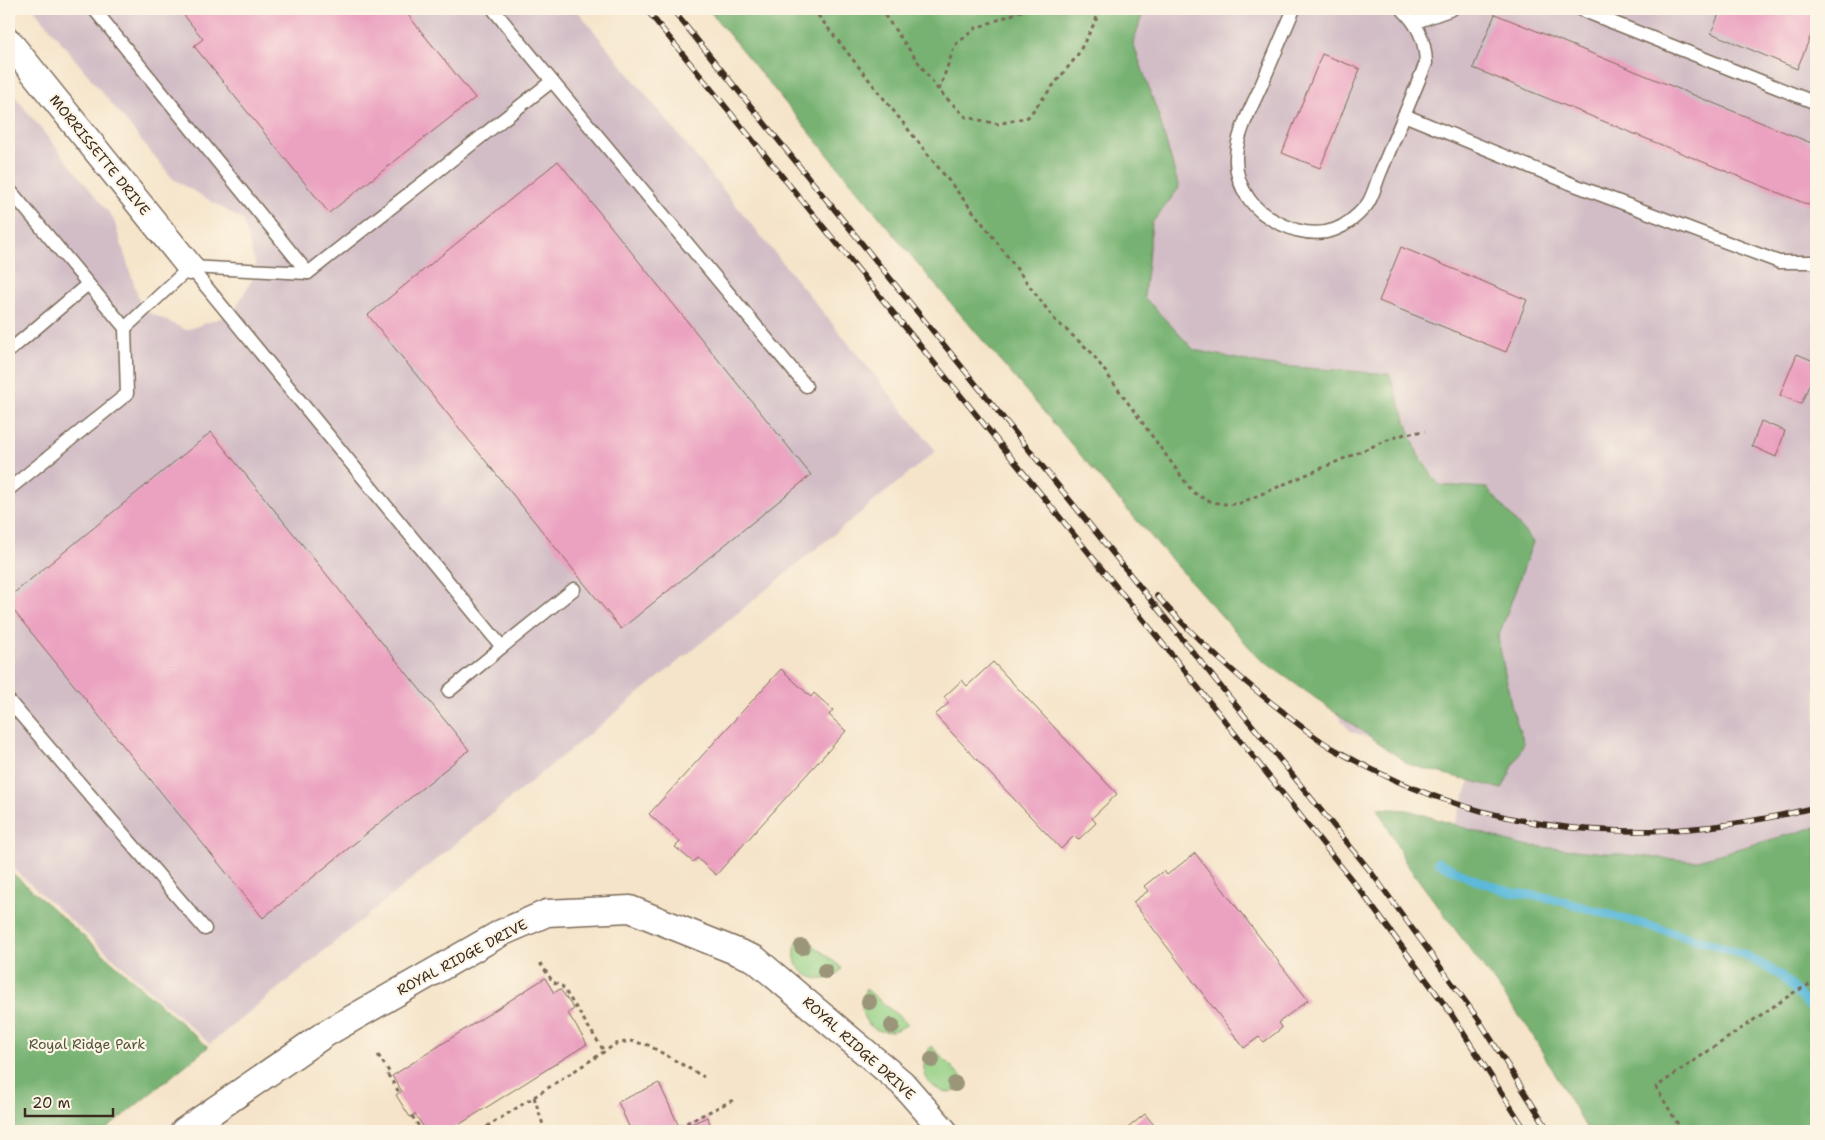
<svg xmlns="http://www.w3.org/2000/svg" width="1825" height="1140" viewBox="0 0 1825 1140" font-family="'Shantell Sans',sans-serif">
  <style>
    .industrial { fill: #d2bdc6 }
    .green { fill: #94d085; stroke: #687d52 }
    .forest { fill: #77b272; stroke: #596e48 }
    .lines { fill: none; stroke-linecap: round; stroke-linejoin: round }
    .stream { stroke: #5bb9da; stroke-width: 9 }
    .building { fill: #eba1c0 }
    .lane-casing { stroke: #7c6b5a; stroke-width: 15 }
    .street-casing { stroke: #7c6b5a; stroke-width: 29 }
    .path { stroke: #7c6b5a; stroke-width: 3; stroke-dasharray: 4 4; stroke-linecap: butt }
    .lane { stroke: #fff; stroke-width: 12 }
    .street { stroke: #fff; stroke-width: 26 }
    .rail-casing { stroke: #3b2a1e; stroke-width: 5.5 }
    .rail { stroke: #fcf5e5; stroke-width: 4; stroke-dasharray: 11; stroke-linecap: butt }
    .tree { fill: #9b9579 }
    .labels { text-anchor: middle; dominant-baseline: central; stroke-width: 4.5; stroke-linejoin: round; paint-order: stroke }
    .street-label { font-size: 14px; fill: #3b2a1e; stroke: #fcf5e5 }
    .park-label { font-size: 14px; fill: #515438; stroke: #fcf5e5 }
  </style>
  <rect width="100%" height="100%" fill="#fcf5e5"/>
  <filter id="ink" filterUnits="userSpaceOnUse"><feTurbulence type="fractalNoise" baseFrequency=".02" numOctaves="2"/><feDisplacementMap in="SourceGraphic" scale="10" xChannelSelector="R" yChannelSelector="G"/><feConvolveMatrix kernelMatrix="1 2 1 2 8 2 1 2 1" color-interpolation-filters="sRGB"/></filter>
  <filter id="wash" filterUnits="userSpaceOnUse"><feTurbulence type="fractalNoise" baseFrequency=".0096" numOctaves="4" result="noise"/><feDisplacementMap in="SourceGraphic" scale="20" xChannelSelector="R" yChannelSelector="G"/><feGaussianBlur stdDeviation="1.12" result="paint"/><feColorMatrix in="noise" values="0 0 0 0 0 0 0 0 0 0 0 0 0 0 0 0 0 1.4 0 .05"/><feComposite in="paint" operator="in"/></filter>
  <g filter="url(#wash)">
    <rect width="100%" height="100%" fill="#f5e4c9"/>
    <g class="industrial">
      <path d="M34 9H576L936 451 210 1044 9 865V89L113 218 142 309 186 330 232 314 257 271 243 220 173 179Z"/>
      <path d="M1127 9H1816V910L1447 844 1475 767 1351 732 1024 338Z"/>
    </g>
    <g class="green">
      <path d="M801 935 842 968C828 993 777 973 801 935Z"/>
      <path d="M866 989 908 1024C879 1044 851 1021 866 989Z"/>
      <path d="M931 1046 967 1082C954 1106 906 1084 931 1046Z"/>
    </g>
    <g class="forest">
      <path d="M708 9H1144L1133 43 1158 114 1179 188 1152 223 1144 297 1194 350 1266 365 1389 374 1418 455 1439 485 1487 488 1533 542 1498 638 1512 709 1524 743 1502 789 1410 765 1259 658 1124 506 933 282Z"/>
      <path d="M1378 808 1408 810 1519 845 1694 861 1816 827V1131H1588L1529 1029 1406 863Z"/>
      <path d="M9 870 208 1047 104 1131H9Z"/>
    </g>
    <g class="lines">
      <path class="stream" d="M1438 862 1470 878 1510 892 1550 898 1699 940 1745 955 1782 976 1816 1014"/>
    </g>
    <g id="blocks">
      <g class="building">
        <path d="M179 9H403L475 98 329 213 194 46 203 39Z"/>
        <path d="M1721 9H1802L1816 15V23L1797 69 1711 33Z"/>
        <path d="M1495 14 1816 145V208L1473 68Z"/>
        <path d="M1322 54 1360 69 1320 168 1282 153Z"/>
        <path d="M558 161 811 475 621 629 368 315Z"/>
        <path d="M1401 247 1527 300 1506 352 1379 301Z"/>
        <path d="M1797 354 1816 362V369L1801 404 1780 395Z"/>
        <path d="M1761 421 1785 431 1776 457 1752 446Z"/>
        <path d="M211 432 469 750 263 918 9 605V597Z"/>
        <path d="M993 662 1117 794 1092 818 1096 823 1078 840 1074 836 1061 849 935 715 949 703 944 697 962 680 967 686Z"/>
        <path d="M781 669 811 697 814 693 833 710 829 715 846 731 716 875 697 858 693 862 675 847 680 842 649 814Z"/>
        <path d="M1195 853 1308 1000 1278 1023 1282 1028 1264 1042 1259 1037 1244 1048 1133 902 1148 891 1144 886 1163 871 1167 875Z"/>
        <path d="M545 978 554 993 560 989 574 1009 568 1013 587 1044 449 1131H426L415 1114 410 1117 396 1095 402 1091 392 1076Z"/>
        <path d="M659 1083 678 1124 671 1128 672 1131H631L618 1102Z"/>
        <path d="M1145 1114 1159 1131H1124Z"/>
        <path d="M707 1117 714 1131H676Z"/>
      </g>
    </g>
  </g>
  <g filter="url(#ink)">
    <use href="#blocks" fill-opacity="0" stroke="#7c6b5a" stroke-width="1"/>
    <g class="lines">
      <defs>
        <g id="lane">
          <path d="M94 9 308 273 552 81 493 9"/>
          <path d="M1294 9C1283 34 1272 60 1261 86 1244 124 1221 160 1249 199 1260 215 1278 224 1296 230 1326 238 1346 229 1366 206 1373 198 1376 182 1381 171 1396 135 1411 99 1426 63 1425 39 1418 25 1402 9"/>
          <path d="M1579 9 1816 103"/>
          <path d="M1416 22 1452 9"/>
          <path d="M552 81 806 386"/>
          <path d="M1404 115 1572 184 1779 262H1816"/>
          <path d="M9 189 125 328 190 267 308 273"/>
          <path d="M190 267 502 647 574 589"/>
          <path d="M9 351 88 284"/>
          <path d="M9 489 127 394 125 328"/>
          <path d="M449 691 502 647"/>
          <path d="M9 701 205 929"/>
        </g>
        <g id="street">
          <path d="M9 42 190 267"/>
          <path d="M184 1131 325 1034 501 933 547 913 630 909 755 959 902 1083 944 1131"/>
        </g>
      </defs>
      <use href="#lane" class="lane-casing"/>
      <use href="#street" class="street-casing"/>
      <g class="path">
        <path d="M813 9 987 229 1055 320 1091 352 1192 491C1207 502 1219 505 1238 504L1385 441 1405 434 1425 431"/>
        <path d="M880 9 939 91 966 117 998 124 1028 117 1077 56 1096 20 1098 9"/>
        <path d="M939 90 955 45 976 28 1027 9"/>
        <path d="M540 963 553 982 562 986 604 1051"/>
        <path d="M378 1055 390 1073 388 1075 399 1092"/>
        <path d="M534 1097 616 1044 630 1041 648 1045 704 1077"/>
        <path d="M412 1116 422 1131"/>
        <path d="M672 1130 733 1100"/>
        <path d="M480 1131 534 1097 545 1131"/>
        <path d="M1682 1131 1656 1087 1793 993 1816 981"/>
      </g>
      <use href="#lane" class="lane"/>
      <use href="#street" class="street"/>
      <defs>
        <g id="rail">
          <path d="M646 9 1176 660 1363 894 1450 1012 1526 1131"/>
          <path d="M672 9 1371 872 1479 1020 1549 1131"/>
          <path d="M1157 596C1195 638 1236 676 1282 711 1298 724 1315 738 1334 749 1487 838 1647 850 1816 807"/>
        </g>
      </defs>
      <use href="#rail" class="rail-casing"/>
      <use href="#rail" class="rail"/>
    </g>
    <g class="tree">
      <circle cx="802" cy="947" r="8"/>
      <circle cx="825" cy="971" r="8"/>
      <circle cx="869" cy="1002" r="8"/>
      <circle cx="892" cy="1026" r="8"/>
      <circle cx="932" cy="1060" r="8"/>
      <circle cx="955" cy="1084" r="8"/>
    </g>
  </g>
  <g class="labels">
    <g class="street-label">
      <text transform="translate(100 155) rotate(51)">MORRISSETTE DRIVE</text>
      <text transform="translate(462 957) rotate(-28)">ROYAL RIDGE DRIVE</text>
      <text transform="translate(859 1048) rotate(42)">ROYAL RIDGE DRIVE</text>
    </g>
    <g class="park-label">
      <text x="87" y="1044">Royal Ridge Park</text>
    </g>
  </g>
  <rect width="1825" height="1140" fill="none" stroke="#fcf5e5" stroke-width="30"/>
  <path d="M25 1108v8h88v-8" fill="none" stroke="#3b2a1e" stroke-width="2.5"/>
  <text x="32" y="1108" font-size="15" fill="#3b2a1e" stroke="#fcf5e5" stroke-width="4" paint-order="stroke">20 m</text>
</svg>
